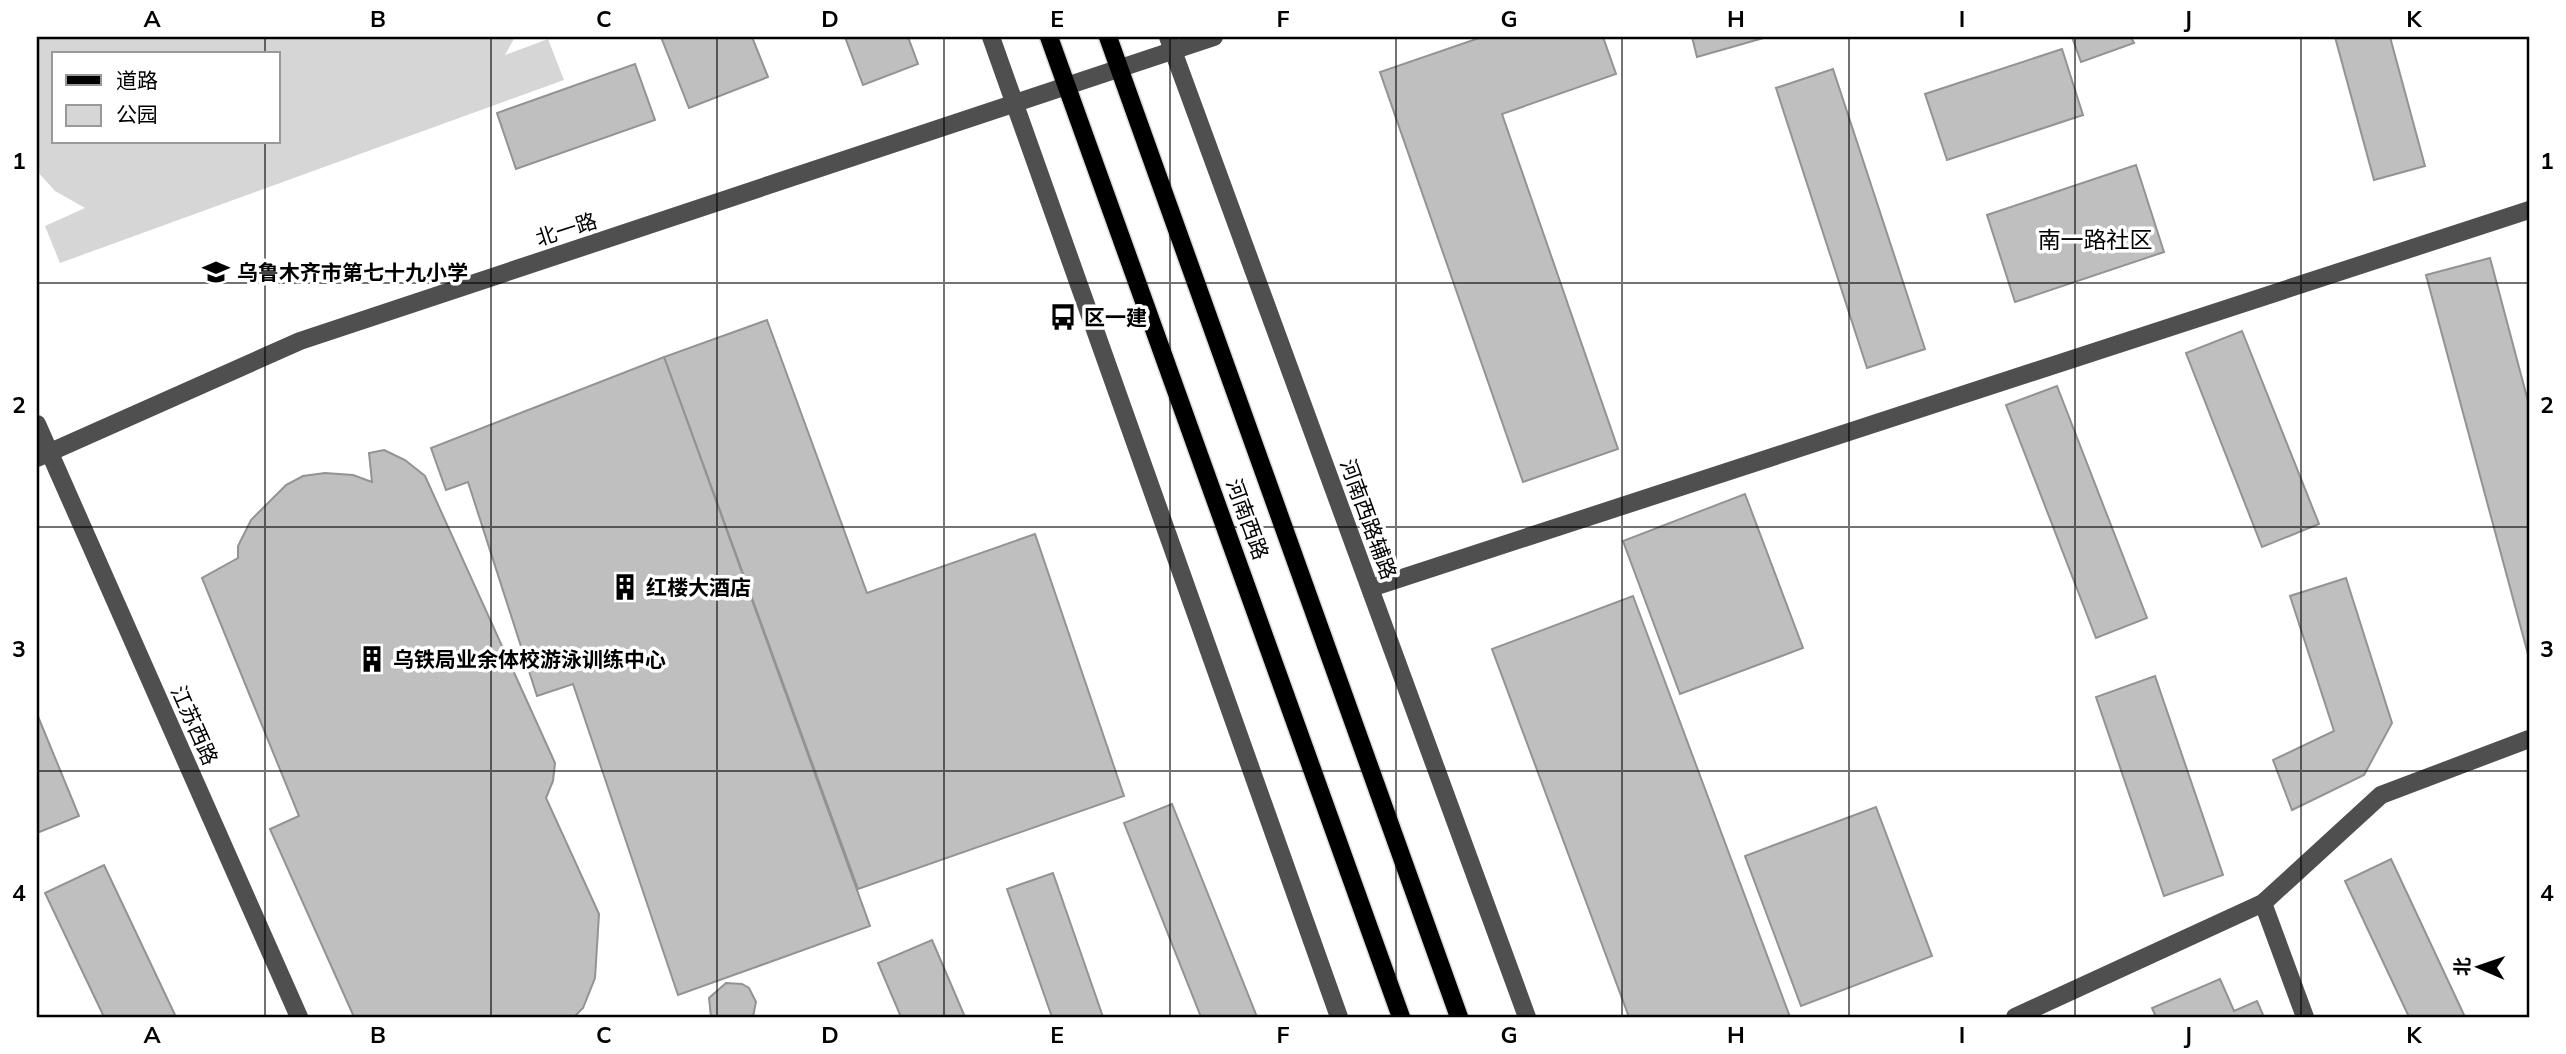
<svg xmlns="http://www.w3.org/2000/svg" width="2566" height="1054" viewBox="0 0 2566 1054" font-family="Mulish,'Noto Sans SC',sans-serif">
  <style>
    .green { fill: #d6d6d6; fill-rule: evenodd }
    .building { fill: #bfbfbf; stroke: #939393; stroke-width: 2 }
    .lines { fill: none; stroke-linecap: round; stroke-linejoin: round }
    .major-casing { stroke: #dbdbdb; stroke-width: 21 }
    .minor { stroke: #4f4f4f; stroke-width: 18 }
    .major { stroke: #000; stroke-width: 18 }
    .grid { fill: none; stroke: #000; stroke-width: 2; stroke-opacity: 0.55 }
    .labels { text-anchor: middle; dominant-baseline: central; stroke-width: 7; stroke-linejoin: round; paint-order: stroke }
    .street-label { font-size: 21px; fill: #000; stroke: #fff }
    .poi-label { font-size: 21px; font-weight: bold; fill: #000; stroke: #fff; text-anchor: start }
    .neighbourhood-label { font-size: 23px; fill: #000; stroke: #fff }
    .neatline { fill: none; stroke: #000; stroke-width: 2.5 }
    .grid-label { font-size: 23px; text-anchor: middle; font-weight: bold; fill: #000 }
  </style>
  <rect width="100%" height="100%" fill="#fff"/>
  <path class="green" d="M37 37H515L505 55 548 39 564 80 60 263 45 226 85 208 55 191 37 171ZM54 54H278V142H54Z"/>
  <g class="building">
    <path d="M661 37H752L768 77 689 108Z"/>
    <path d="M845 37H908L918 64 863 85Z"/>
    <path d="M1482 37H1603L1616 74 1502 114 1618 449 1523 482 1380 72Z"/>
    <path d="M1692 37H1767L1697 57Z"/>
    <path d="M2072 37H2131L2134 43 2081 62Z"/>
    <path d="M2335 37H2390L2425 166 2374 180Z"/>
    <path d="M2062 49 2083 115 1947 160 1925 94Z"/>
    <path d="M635 64 655 120 516 169 497 113Z"/>
    <path d="M1833 69 1925 349 1867 368 1776 88Z"/>
    <path d="M2136 165 2164 252 2015 302 1987 215Z"/>
    <path d="M2490 258 2529 405V658L2426 275Z"/>
    <path d="M767 320 867 593 1035 534 1124 796 858 889 664 357Z"/>
    <path d="M2242 331 2319 524 2262 547 2186 353Z"/>
    <path d="M664 357 870 926 678 995 573 684 537 696 468 482 446 490 431 448Z"/>
    <path d="M2057 386 2147 618 2096 638 2006 405Z"/>
    <path d="M384 450 405 460 425 476 555 763 553 781 546 798 599 914 595 978 583 1008 574 1017H354L270 829 299 816 202 578 238 558V546L251 520 286 485 303 476 325 473 353 475 372 482 369 453Z"/>
    <path d="M1745 494 1803 648 1680 694 1623 541Z"/>
    <path d="M2346 578 2392 723 2364 775 2292 810 2273 760 2334 731 2290 596Z"/>
    <path d="M1633 596 1790 1017H1629L1492 649Z"/>
    <path d="M2155 676 2223 875 2164 896 2096 697Z"/>
    <path d="M37 714 79 816 37 833Z"/>
    <path d="M1172 804 1257 1017H1201L1124 823Z"/>
    <path d="M1876 807 1932 956 1801 1006 1745 856Z"/>
    <path d="M2391 859 2465 1017H2409L2345 881Z"/>
    <path d="M104 865 176 1017H104L45 893Z"/>
    <path d="M1053 873 1103 1017H1052L1007 889Z"/>
    <path d="M932 940 965 1017H901L878 963Z"/>
    <path d="M2220 979 2234 1011 2257 1001 2264 1017H2156L2152 1008Z"/>
    <path d="M726 983 742 984 749 988 756 1002 753 1017H711L709 998Z"/>
  </g>
  <g class="lines">
    <defs>
      <g id="major">
        <path d="M1049 37 1401 1017"/>
        <path d="M1108 37 1459 1017"/>
      </g>
    </defs>
    <use href="#major" class="major-casing"/>
    <g class="minor">
      <path d="M991 37 1339 1017"/>
      <path d="M1168 37 1527 1017"/>
      <path d="M37 424 299 1017"/>
      <path d="M37 458 300 341 1214 37"/>
      <path d="M1371 588 2529 210"/>
      <path d="M2263 903 2305 1017"/>
      <path d="M2015 1017 2263 903 2381 795 2529 739"/>
    </g>
    <use href="#major" class="major"/>
  </g>
  <path class="grid" d="M265 37V54M491 37V1017M717 37V1017M944 37V1017M1170 37V1017M1396 37V1017M1622 37V1017M1849 37V1017M2075 37V1017M2301 37V1017M265 142V1017M37 283H2529M37 527H2529M37 771H2529"/>
  <defs>
    <symbol id="school-bare" viewBox="-9 -9 18 18"><path d="M0-5L7-2L0 1L-7-2ZM-4 1L0 2.5L4 1V4Q0 6-4 4Z" fill="#000" stroke="#fff" stroke-width="2.5" paint-order="stroke"/></symbol>
    <symbol id="bus-bare" viewBox="-9 -9 18 18"><path d="M-5-6H5V4H4V6H2V4H-2V6H-4V4H-5ZM-3.5-4V0h7V-4ZM-3.5 1.2v1.5H-2V1.2ZM2 1.2v1.5H3.5V1.2Z" fill="#000" stroke="#fff" stroke-width="2.5" paint-order="stroke"/></symbol>
    <symbol id="building-bare" viewBox="-9 -9 18 18"><path d="M-4-6H4V6H1V3H-1V6H-4ZM-2.5-4.3h1.7v1.8h-1.7ZM.8-4.3h1.7v1.8H.8ZM-2.5-1h1.7V.8h-1.7ZM.8-1h1.7V.8H.8Z" fill="#000" stroke="#fff" stroke-width="2.5" paint-order="stroke"/></symbol>
  </defs>
  <g fill-rule="evenodd">
    <use href="#school-bare" x="197" y="253" width="38" height="38"/>
    <use href="#bus-bare" x="1044" y="298" width="38" height="38"/>
    <use href="#building-bare" x="606" y="568" width="38" height="38"/>
    <use href="#building-bare" x="353" y="640" width="38" height="38"/>
  </g>
  <g class="labels">
    <g class="street-label">
      <text transform="translate(566 229) rotate(-18)">北一路</text>
      <text transform="translate(1248 519) rotate(70)">河南西路</text>
      <text transform="translate(1369 519) rotate(70)">河南西路辅路</text>
      <text transform="translate(195 725) rotate(66)">江苏西路</text>
    </g>
    <g class="poi-label">
      <text x="237" y="272">乌鲁木齐市第七十九小学</text>
      <text x="1084" y="317">区一建</text>
      <text x="646" y="587">红楼大酒店</text>
      <text x="393" y="659">乌铁局业余体校游泳训练中心</text>
    </g>
    <g class="neighbourhood-label">
      <text x="2095" y="239">南一路社区</text>
    </g>
  </g>
  <rect width="2566" height="1054" fill="none" stroke="#ffffff" stroke-width="77"/>
  <rect x="52" y="52" width="228" height="91" fill="#ffffff" stroke="#999999" stroke-width="2"/>
  <rect x="66" y="75" width="35" height="10" fill="#000000" stroke="#999999" stroke-width="2"/>
  <text x="116" y="88" font-size="21" fill="#000000">道路</text>
  <rect x="66" y="105" width="35" height="21" fill="#d6d6d6" stroke="#999999" stroke-width="2"/>
  <text x="116" y="122" font-size="21" fill="#000000">公园</text>
  <g transform="translate(2479 967) rotate(272)" stroke="#ffffff" stroke-width="5" paint-order="stroke">
  <path d="M0-5L12 26L0 18L-12 26Z" fill="#000000"/>
  <text y="-10" font-size="19" font-weight="bold" text-anchor="middle" fill="#000000">北</text>
  </g>
  <rect x="38" y="38" width="2490" height="978" class="neatline"/>
  <g class="grid-label">
    <text x="152" y="27">A</text>
    <text x="378" y="27">B</text>
    <text x="604" y="27">C</text>
    <text x="830" y="27">D</text>
    <text x="1057" y="27">E</text>
    <text x="1283" y="27">F</text>
    <text x="1509" y="27">G</text>
    <text x="1736" y="27">H</text>
    <text x="1962" y="27">I</text>
    <text x="2188" y="27">J</text>
    <text x="2414" y="27">K</text>
    <text x="19" y="169">1</text>
    <text x="2547" y="169">1</text>
    <text x="19" y="413">2</text>
    <text x="2547" y="413">2</text>
    <text x="19" y="657">3</text>
    <text x="2547" y="657">3</text>
    <text x="19" y="901">4</text>
    <text x="2547" y="901">4</text>
    <text x="152" y="1043">A</text>
    <text x="378" y="1043">B</text>
    <text x="604" y="1043">C</text>
    <text x="830" y="1043">D</text>
    <text x="1057" y="1043">E</text>
    <text x="1283" y="1043">F</text>
    <text x="1509" y="1043">G</text>
    <text x="1736" y="1043">H</text>
    <text x="1962" y="1043">I</text>
    <text x="2188" y="1043">J</text>
    <text x="2414" y="1043">K</text>
  </g>
</svg>
